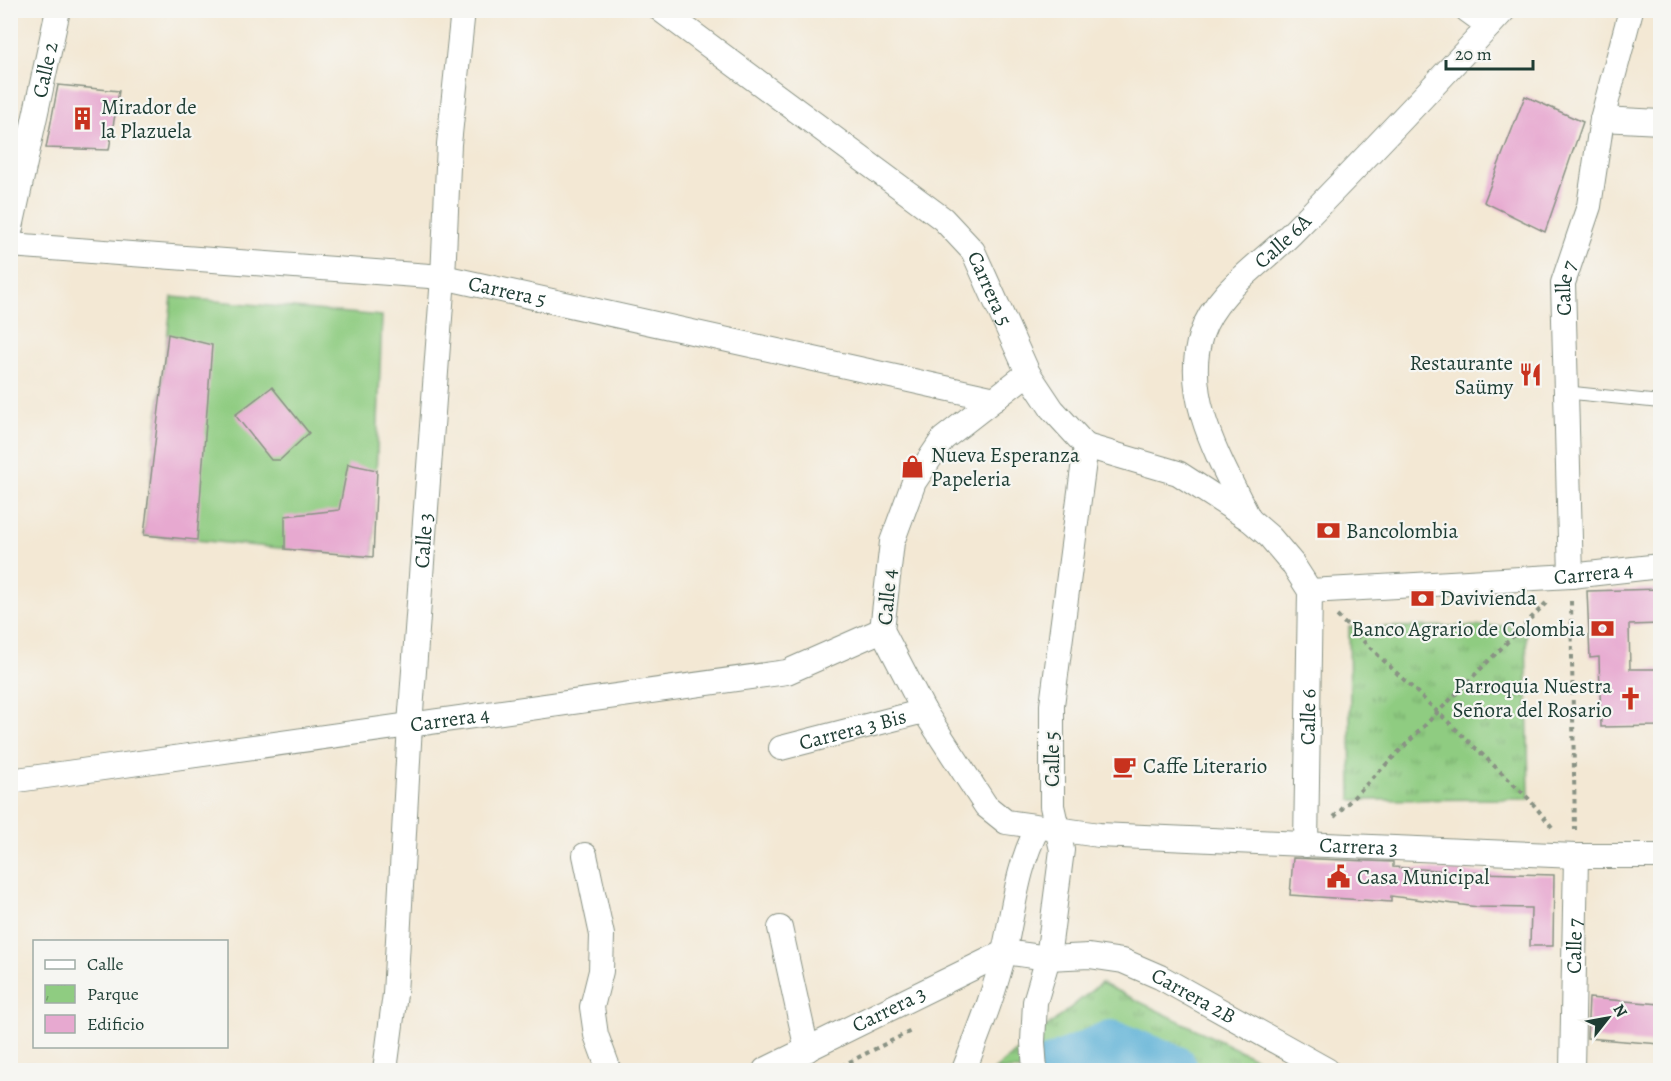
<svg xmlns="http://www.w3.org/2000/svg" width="1671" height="1081" viewBox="0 0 1671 1081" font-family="Alegreya,serif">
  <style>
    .grass { fill: #8fcc81; stroke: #57845a; stroke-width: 1.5 }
    .park { fill: url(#park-tufts); stroke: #57845a; stroke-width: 1.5 }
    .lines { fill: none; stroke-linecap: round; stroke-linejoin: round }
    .river { stroke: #59afd5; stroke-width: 52 }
    .building { fill: #e7a9d0 }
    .lane-casing { stroke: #899284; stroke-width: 14 }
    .street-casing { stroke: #899284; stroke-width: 26 }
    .path { stroke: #899284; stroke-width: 4; stroke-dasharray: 4.5 4.5; stroke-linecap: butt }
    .lane { stroke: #fff; stroke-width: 12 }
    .street { stroke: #fff; stroke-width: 24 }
    .labels { text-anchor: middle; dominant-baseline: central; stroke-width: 4.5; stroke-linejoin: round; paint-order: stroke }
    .street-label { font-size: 21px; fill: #1f3d34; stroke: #f6f6f2 }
    .poi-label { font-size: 21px; fill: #1f3d34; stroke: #f6f6f2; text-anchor: start }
  </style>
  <defs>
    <pattern id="park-tufts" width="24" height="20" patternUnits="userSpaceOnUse" patternTransform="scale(1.5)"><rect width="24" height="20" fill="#8fcc81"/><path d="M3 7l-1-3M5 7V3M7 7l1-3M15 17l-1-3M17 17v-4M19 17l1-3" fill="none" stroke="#74a76a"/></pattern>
  </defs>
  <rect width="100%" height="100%" fill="#f6f6f2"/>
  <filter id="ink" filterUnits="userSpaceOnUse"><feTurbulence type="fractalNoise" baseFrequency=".0167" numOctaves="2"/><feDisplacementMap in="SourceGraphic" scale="12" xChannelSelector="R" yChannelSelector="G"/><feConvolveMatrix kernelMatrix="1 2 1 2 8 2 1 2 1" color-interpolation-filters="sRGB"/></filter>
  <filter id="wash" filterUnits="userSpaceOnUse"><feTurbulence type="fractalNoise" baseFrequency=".008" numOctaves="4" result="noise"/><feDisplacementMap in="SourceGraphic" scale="24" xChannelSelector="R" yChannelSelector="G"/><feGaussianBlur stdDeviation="1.35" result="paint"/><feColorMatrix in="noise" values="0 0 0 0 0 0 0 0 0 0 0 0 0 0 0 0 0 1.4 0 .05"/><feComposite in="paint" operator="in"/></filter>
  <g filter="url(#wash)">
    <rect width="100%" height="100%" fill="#f3e8d4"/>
    <path class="grass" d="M172 297 382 316 373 557 144 535Z"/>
    <g class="park">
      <path d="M1526 626 1529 799 1351 800 1349 627Z"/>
      <path d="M1101 983 1280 1070H994Z"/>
    </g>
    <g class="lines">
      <path class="river" d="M1056 1070 1111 1046 1172 1070"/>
    </g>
    <g id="blocks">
      <g class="building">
        <path d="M58 85 119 91 109 150 46 148Z"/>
        <path d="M1525 96 1583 122 1545 232 1484 202Z"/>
        <path d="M168 334 212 345 197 540 144 535Z"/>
        <path d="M272 387 309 433 280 460H271L235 415Z"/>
        <path d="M348 464 377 470 373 557 285 549V516L339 510Z"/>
        <path d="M1660 589V624L1629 625 1630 669H1660V726L1601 727 1599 657 1590 658 1587 591Z"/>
        <path d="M1293 858 1393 862V867L1481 873 1554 875 1553 946H1530L1531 908 1478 907 1391 896V902L1290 895Z"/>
        <path d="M1589 998 1660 1004V1044L1587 1038Z"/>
      </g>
    </g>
  </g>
  <g filter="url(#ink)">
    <use href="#blocks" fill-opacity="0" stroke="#899284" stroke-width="1.5"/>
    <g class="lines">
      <defs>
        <path id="lane" d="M1564 392 1660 402"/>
        <g id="street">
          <path id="s1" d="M661 10 943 219 973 251 1028 373 1052 409 1086 446"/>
          <path d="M1467 10 1489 26"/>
          <path d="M1602 119 1660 122"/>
          <path id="s2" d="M10 232 58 10"/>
          <path id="s3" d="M10 245 443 277 995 399"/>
          <path id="s4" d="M1028 373 943 439 914 482 892 542 882 630 924 711 986 806 1006 822 1099 835 1576 856H1660"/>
          <path d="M1086 446 1178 473 1249 519 1270 537 1292 563 1310 591"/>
          <path id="s5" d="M1249 519C1223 464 1181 399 1201 335 1215 292 1260 265 1291 234 1363 161 1434 86 1504 10"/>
          <path id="s6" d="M1571 576 1563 283 1589 206 1602 119 1631 10"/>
          <path id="s7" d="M1310 591 1571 576 1660 566"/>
          <path id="s8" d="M781 748 924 711"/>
          <path id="s9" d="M10 781 787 672 882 630"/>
          <path id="s10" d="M1306 845 1310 591"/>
          <path d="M585 855 602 935 601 971 592 1007 596 1035 609 1070"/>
          <path d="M780 928 807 1050"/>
          <path id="s11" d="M385 1070 395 994 410 725 443 277 449 144 463 10"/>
          <path id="s12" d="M765 1070 1005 952 1048 958 1089 956 1123 961 1160 977 1327 1070"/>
          <path d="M964 1070C979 1031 995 992 1004 952 1014 908 1017 867 1038 827"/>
          <path d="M1035 1070 1033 1042 1035 1002 1048 958 1062 850 1052 806V705L1086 446"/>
          <path id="s13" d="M1572 1070 1576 856"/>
        </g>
      </defs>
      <use href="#lane" class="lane-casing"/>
      <use href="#street" class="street-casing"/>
      <g class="path">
        <path d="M1571 601 1575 830"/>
        <path d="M1337 616 1529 799 1552 827"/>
        <path d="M1334 817 1546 603"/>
        <path d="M833 1070 913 1030"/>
      </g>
      <use href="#lane" class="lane"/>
      <use href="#street" class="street"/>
    </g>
  </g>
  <defs>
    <symbol id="building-bare" viewBox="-9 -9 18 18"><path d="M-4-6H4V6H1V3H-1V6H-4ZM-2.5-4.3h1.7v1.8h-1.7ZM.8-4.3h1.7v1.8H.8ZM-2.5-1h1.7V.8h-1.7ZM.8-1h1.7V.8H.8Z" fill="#c8321e" stroke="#f6f6f2" stroke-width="2.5" paint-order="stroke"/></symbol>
    <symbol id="restaurant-bare" viewBox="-9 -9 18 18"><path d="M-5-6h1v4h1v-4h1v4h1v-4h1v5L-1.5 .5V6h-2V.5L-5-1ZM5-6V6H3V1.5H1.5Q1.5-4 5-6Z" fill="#c8321e" stroke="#f6f6f2" stroke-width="2.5" paint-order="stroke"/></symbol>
    <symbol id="shop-bare" viewBox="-9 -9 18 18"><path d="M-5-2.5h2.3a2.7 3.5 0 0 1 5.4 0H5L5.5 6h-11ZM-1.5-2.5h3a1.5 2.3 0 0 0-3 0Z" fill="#c8321e" stroke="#f6f6f2" stroke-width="2.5" paint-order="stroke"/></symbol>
    <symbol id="bank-bare" viewBox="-9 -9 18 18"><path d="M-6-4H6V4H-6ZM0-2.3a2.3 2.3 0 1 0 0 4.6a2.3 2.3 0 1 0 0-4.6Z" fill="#c8321e" stroke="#f6f6f2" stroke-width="2.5" paint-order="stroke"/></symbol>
    <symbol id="church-bare" viewBox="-9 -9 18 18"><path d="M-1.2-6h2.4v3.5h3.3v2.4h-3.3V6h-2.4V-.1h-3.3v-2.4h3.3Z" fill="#c8321e" stroke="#f6f6f2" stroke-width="2.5" paint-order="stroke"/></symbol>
    <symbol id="cafe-bare" viewBox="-9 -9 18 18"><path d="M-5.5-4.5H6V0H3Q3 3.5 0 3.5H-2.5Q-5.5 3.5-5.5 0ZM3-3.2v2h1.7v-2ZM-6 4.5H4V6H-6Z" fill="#c8321e" stroke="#f6f6f2" stroke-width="2.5" paint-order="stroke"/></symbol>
    <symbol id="civic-bare" viewBox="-9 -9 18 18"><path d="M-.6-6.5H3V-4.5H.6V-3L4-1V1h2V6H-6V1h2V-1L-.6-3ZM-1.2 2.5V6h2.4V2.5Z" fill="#c8321e" stroke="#f6f6f2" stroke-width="2.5" paint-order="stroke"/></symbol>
  </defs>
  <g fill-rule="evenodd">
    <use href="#building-bare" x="66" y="102" width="33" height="33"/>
    <use href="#restaurant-bare" x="1514" y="358" width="33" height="33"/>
    <use href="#shop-bare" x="896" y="450" width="33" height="33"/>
    <use href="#bank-bare" x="1312" y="514" width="33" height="33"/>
    <use href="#bank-bare" x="1406" y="582" width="33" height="33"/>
    <use href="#bank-bare" x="1586" y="612" width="33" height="33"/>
    <use href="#church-bare" x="1614" y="682" width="33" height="33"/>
    <use href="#cafe-bare" x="1108" y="750" width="33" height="33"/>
    <use href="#civic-bare" x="1322" y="860" width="33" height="33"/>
  </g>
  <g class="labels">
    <g class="street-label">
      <text stroke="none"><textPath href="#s2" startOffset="166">Calle 2</textPath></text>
      <text stroke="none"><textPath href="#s5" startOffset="321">Calle 6A</textPath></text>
      <text stroke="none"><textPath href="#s1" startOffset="436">Carrera 5</textPath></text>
      <text stroke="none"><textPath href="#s6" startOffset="288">Calle 7</textPath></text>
      <text stroke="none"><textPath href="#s3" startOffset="500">Carrera 5</textPath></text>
      <text stroke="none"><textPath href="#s11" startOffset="531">Calle 3</textPath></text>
      <text stroke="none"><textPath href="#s7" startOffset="284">Carrera 4</textPath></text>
      <text transform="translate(887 597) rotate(-85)">Calle 4</text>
      <text stroke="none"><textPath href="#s10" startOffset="128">Calle 6</textPath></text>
      <text stroke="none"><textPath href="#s9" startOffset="444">Carrera 4</textPath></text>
      <text stroke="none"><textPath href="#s8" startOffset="74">Carrera 3 Bis</textPath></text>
      <text transform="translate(1052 759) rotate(-90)">Calle 5</text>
      <text stroke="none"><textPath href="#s4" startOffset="896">Carrera 3</textPath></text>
      <text stroke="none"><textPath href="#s13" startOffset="124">Calle 7</textPath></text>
      <text stroke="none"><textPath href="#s12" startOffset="465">Carrera 2B</textPath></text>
      <text stroke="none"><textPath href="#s12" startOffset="138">Carrera 3</textPath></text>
    </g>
    <g class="poi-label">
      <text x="101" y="107">Mirador de<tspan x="101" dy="24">la Plazuela</tspan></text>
      <text x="1513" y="363" text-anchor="end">Restaurante<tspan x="1513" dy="24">Saümy</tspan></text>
      <text x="931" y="455">Nueva Esperanza<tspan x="931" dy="24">Papeleria</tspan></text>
      <text x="1346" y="531">Bancolombia</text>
      <text x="1440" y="598">Davivienda</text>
      <text x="1585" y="629" text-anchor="end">Banco Agrario de Colombia</text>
      <text x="1612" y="686" text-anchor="end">Parroquia Nuestra<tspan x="1612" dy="24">Señora del Rosario</tspan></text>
      <text x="1143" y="766">Caffe Literario</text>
      <text x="1357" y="877">Casa Municipal</text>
    </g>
  </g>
  <rect width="1671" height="1081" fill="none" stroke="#f6f6f2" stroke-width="36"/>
  <rect x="33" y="940" width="195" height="108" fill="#f6f6f2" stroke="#a0aca6" stroke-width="1.5"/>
  <rect x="45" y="960" width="30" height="9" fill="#ffffff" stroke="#a0aca6" stroke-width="1.5"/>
  <text x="87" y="970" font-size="18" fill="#1f3d34">Calle</text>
  <rect x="45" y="985" width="30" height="18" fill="url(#park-tufts)" stroke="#a0aca6" stroke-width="1.5"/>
  <text x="87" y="1000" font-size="18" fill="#1f3d34">Parque</text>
  <rect x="45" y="1015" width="30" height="18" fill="#e7a9d0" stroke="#a0aca6" stroke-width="1.5"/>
  <text x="87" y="1030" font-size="18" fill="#1f3d34">Edificio</text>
  <g transform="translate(1608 1018) rotate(59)" stroke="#f6f6f2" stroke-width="4.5" paint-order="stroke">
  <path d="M0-4.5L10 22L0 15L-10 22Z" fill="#1f3d34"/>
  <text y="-9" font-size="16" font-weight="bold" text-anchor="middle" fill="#1f3d34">N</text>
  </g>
  <path d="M1446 60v9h87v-9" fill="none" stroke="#1f3d34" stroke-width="3"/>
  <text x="1455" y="60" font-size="18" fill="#1f3d34" stroke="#f6f6f2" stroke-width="4.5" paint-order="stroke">20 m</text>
</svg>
